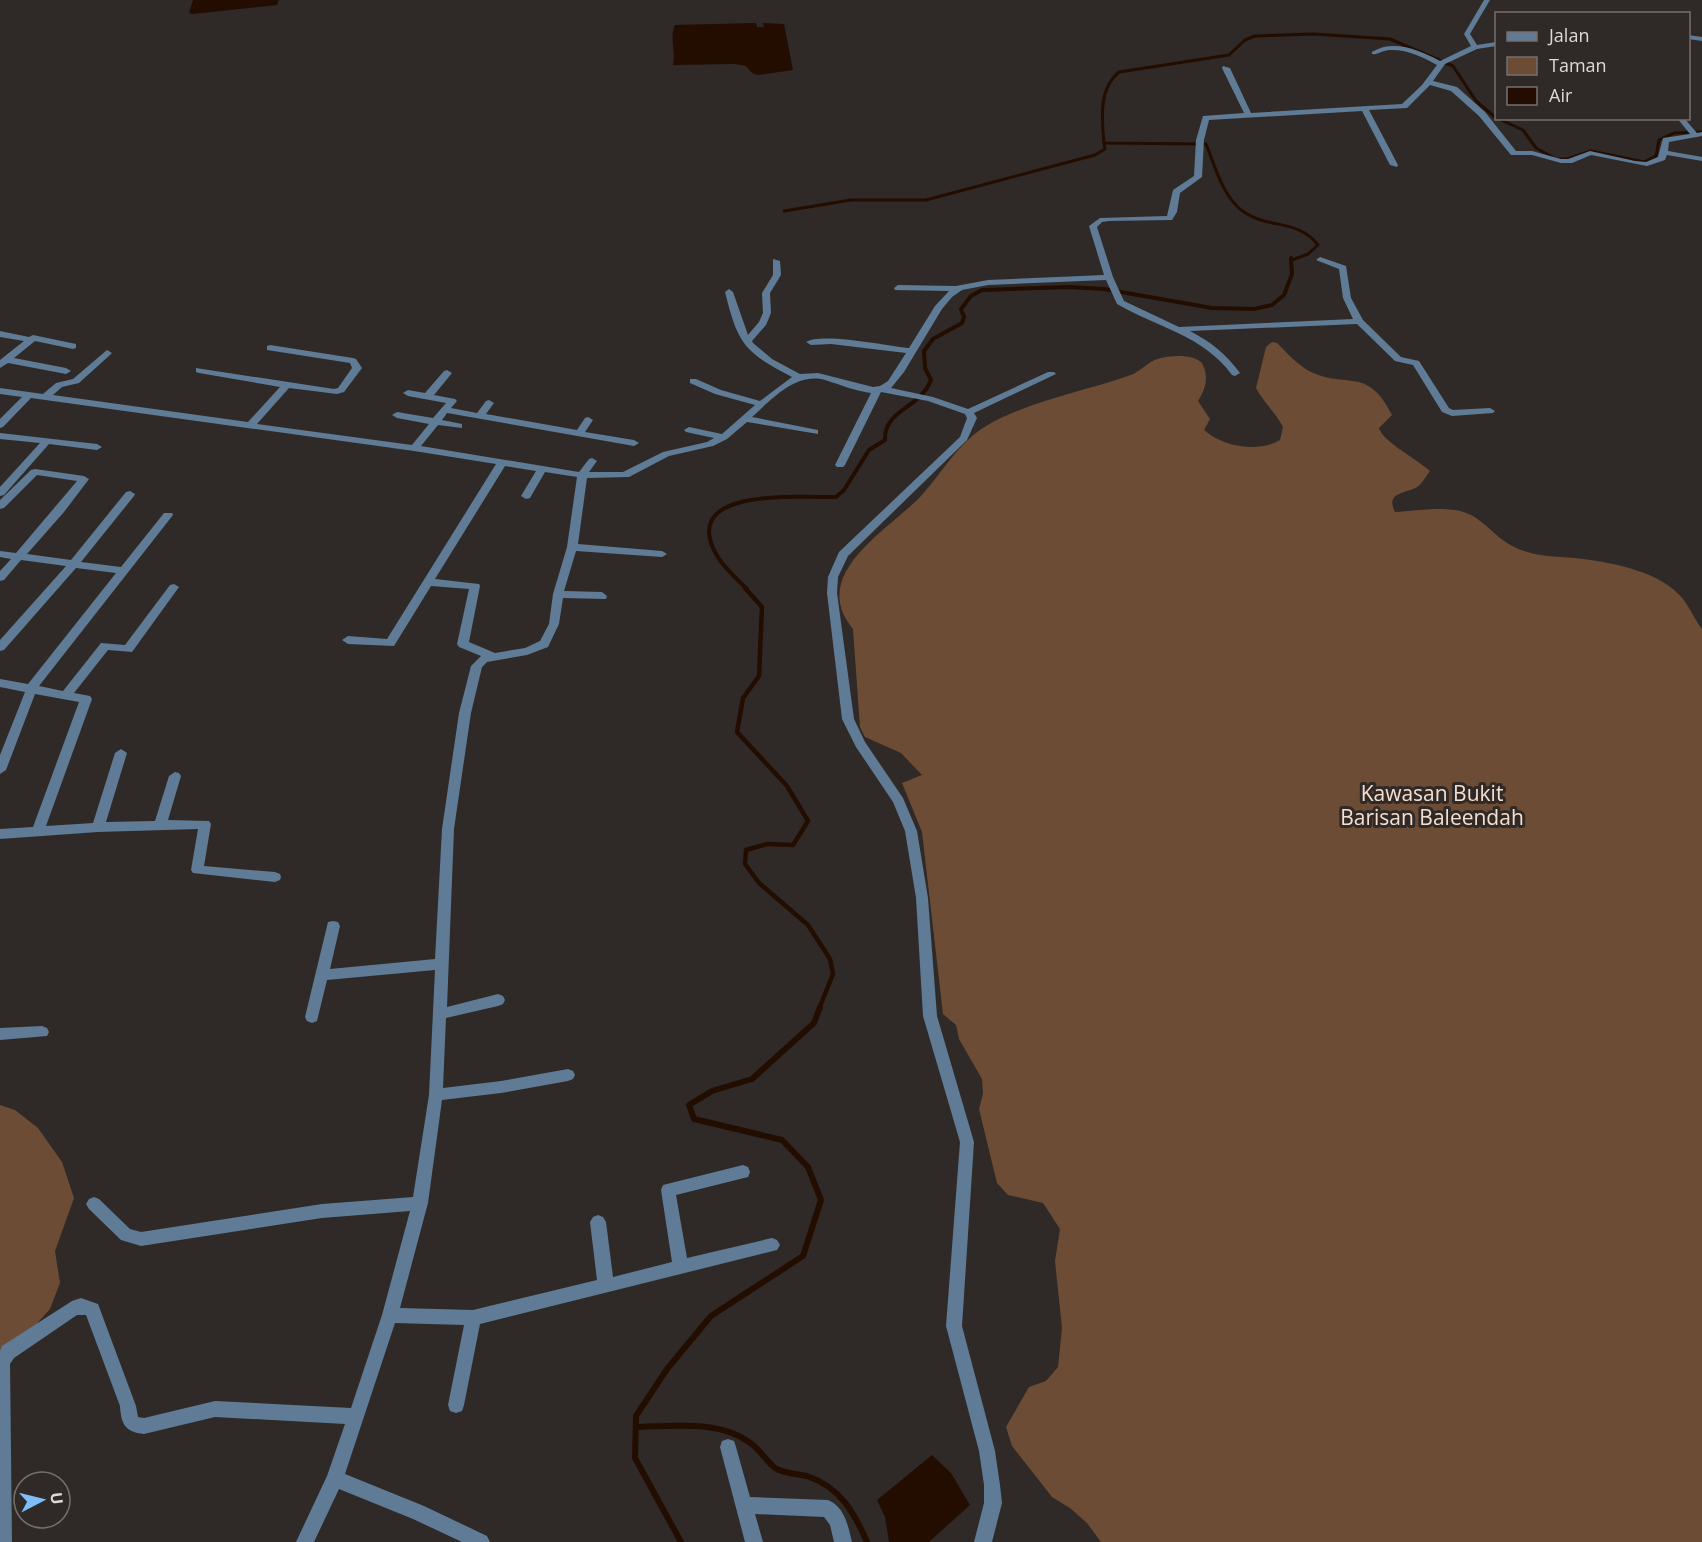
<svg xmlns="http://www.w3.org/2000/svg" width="1702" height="1542" viewBox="0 0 1702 1542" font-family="'Open Sans',sans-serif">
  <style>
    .green { fill: #6d4c35 }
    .water { fill: #230d00 }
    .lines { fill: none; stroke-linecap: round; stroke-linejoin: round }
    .stream-far3 { stroke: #230d00; stroke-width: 3 }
    .stream-far2 { stroke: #230d00; stroke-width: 4 }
    .stream-far1 { stroke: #230d00; stroke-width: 4.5 }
    .stream { stroke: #230d00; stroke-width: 6 }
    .minor { fill: #5f7b96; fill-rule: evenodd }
    .labels { text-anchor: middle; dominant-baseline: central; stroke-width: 6; stroke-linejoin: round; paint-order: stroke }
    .park-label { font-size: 21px; fill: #f7decd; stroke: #2f2a27 }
  </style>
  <rect width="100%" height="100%" fill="#2f2a27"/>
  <g class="green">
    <path d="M1272 342 1277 343C1287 353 1297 364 1309 371 1347 390 1367 365 1392 415L1379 428C1383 442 1417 459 1430 471 1426 476 1422 484 1417 487 1405 494 1385 492 1395 512 1419 511 1455 503 1476 518 1493 530 1501 543 1524 551 1544 558 1563 556 1583 559 1614 563 1662 572 1683 599 1690 608 1695 620 1702 629V1542H1101L1087 1523 1070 1508 1052 1497 1012 1446 1006 1427 1029 1387 1046 1381 1058 1367 1062 1328 1055 1261 1060 1229 1043 1203 1008 1195 997 1183 979 1109 983 1094 982 1079 959 1039 956 1025 943 1014 922 832 902 783 922 775 901 753 865 737 860 727 853 629C807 574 890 529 921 496 942 473 958 443 986 426 1031 400 1083 392 1131 375 1141 371 1149 361 1158 359 1170 355 1193 354 1202 363 1209 377 1206 388 1198 401L1210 419 1204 430C1223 447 1258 453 1280 440L1283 427C1276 413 1264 403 1256 388L1266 347Z"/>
    <path d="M0 1105 15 1110 38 1128 62 1162 74 1198 55 1251 60 1283 50 1309 24 1338 0 1358Z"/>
  </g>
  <g class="water">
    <path d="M193 0H279L277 5 192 14 189 13Z"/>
    <path d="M752 23H756L757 27H764L763 23 784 24 793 70 758 75 752 73 746 66 735 64 673 65C676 52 669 37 675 25Z"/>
    <path d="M932 1455 951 1473 970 1505 929 1542H889L885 1517 877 1500Z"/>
  </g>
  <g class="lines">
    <g class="stream-far3">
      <path d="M1497 118 1523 130 1536 148 1556 159H1567L1591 151 1644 162 1656 156 1659 140 1674 133 1702 132"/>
      <path d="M784 211 851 200H926L1095 155 1105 149 1104 143"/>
      <path d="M1292 260 1308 254 1318 245C1299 219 1268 229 1244 212 1223 198 1215 166 1206 144L1104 143C1102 119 1098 89 1119 72L1229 55 1245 40 1255 36 1314 34 1390 39 1453 66 1476 101 1496 118"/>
    </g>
    <path class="stream-far2" d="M747 589C737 579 723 567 716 554 679 486 801 498 836 497L844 490 869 450 885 440C884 409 919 410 931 380L925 368 924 351 933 339 962 323 964 317 961 309 971 296 982 290 1069 287 1104 289 1212 308 1254 309 1272 305 1284 295 1292 274 1291 258"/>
    <path class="stream-far1" d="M745 588 762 607 759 676 743 698 737 732 787 786 808 821 793 845 767 844 746 850 745 864 759 883 808 925 830 959 833 974 819 1009"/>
    <g class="stream">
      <path d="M636 1427C672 1426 718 1420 749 1442 760 1449 766 1461 775 1468 782 1473 798 1474 807 1476 840 1487 854 1512 867 1542"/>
      <path d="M681 1542 635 1458 636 1416 667 1369 711 1316 803 1256 821 1200 808 1167 782 1140 694 1119 689 1105 712 1091 752 1079 814 1023 820 1007"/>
    </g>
    <g class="minor">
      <path d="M1484 0H1490L1470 34 1477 45 1496 42V46L1477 49 1445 64 1433 81 1457 87 1485 112 1516 151H1532L1561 159H1568L1590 151 1635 161 1646 162 1658 157 1663 138 1690 134 1677 118H1684L1697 133 1702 132V136L1669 142 1668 151 1702 157V161L1667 155 1665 160 1647 166 1591 155 1572 163H1561L1532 155H1511L1479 116 1451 91 1430 85 1407 108 1369 110 1398 165 1397 167 1390 165 1362 111 1209 120 1204 140 1202 177 1180 193 1177 212 1172 220 1109 221 1102 222 1097 227 1113 277 1124 301 1179 327 1353 319 1343 298 1339 269 1316 260 1320 257 1346 266 1351 298 1363 320 1401 357 1419 361 1449 408 1453 410 1490 408 1495 411 1493 413 1452 416 1442 412 1413 365 1395 361 1357 324 1190 331C1211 342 1226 354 1240 373L1235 376 1232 375C1203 335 1158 328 1117 304L1106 280 988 285 962 290 952 297 942 309 904 372 891 388 933 397 968 409 1048 372H1054L1056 374 974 413 977 418 967 440 848 556 838 577 837 593 854 719 865 742 903 798 917 831 928 898 937 1016 974 1142 962 1326 995 1451 1000 1485 1002 1503 992 1542H974L984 1503V1485L979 1451 946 1326 960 1142 923 1016 916 898 905 831 893 802 856 747 842 719 827 593 828 577 839 552 960 437 967 418 965 414 928 401 881 392 845 465 843 467H837L835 465 871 393C855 391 841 385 825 380 796 372 772 399 752 417L818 430V434L747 422 727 439 713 446 669 456 629 477 587 478 578 544 662 551 667 554 662 557 576 551 564 591 602 592 607 596 606 599 563 598 559 624 548 647 527 655 487 662 482 667 471 713 454 829 447 1007 498 994 503 996 505 1000 503 1004 498 1006 446 1018 443 1088 501 1081 568 1069 573 1071 575 1075 573 1079 568 1081 501 1093 442 1100 428 1203 400 1308 473 1310 597 1280 590 1222 593 1217 598 1215 603 1217 606 1222 613 1277 672 1262 661 1190 663 1185 743 1165 748 1167 750 1172 748 1177 676 1195 687 1258 772 1238 777 1240 780 1245 777 1250 480 1324 464 1405 462 1411 456 1413 450 1411 448 1405 464 1325 395 1323 345 1474 424 1506 487 1536 490 1542H462L413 1519 339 1489 314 1542H296L327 1476 345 1424 215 1417 144 1434C125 1432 121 1424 120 1406L86 1315H77L14 1358 10 1364 12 1542H0V1351L2 1346 72 1301 81 1298 98 1304 136 1406 138 1417 144 1418 215 1401 351 1408 382 1315 410 1211 322 1218 141 1246 121 1240 89 1209 86 1204 89 1199 94 1197 99 1199 130 1229 141 1232 322 1204 413 1197 429 1095 435 970 327 980 317 1021 312 1023 307 1021 305 1017 328 922 333 921 338 922 340 926 330 969 435 959 442 829 459 713 471 666 481 656 459 647 457 644 469 589 431 586 394 646 348 644 342 640 348 636 387 639 496 464 414 451 31 398 3 427 0 428V419L22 397 0 394V388L43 394 56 383 73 379 107 350 112 353 110 355 79 383 62 387 53 395 248 422 280 387 199 373 196 372V368L334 389 338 388 352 368 350 363 267 350V346L270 345 353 358 356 359 362 368 344 392 337 394 289 388 257 424 412 445 429 424 397 418 392 415 397 412 433 418 446 403 408 396 403 393 408 390 425 393 444 371 447 370 452 373 434 395 455 399 457 401 451 408 477 413 486 401 489 400 494 403 486 414 577 430 585 418 588 417 593 420 585 432 634 440 639 443 634 446 447 413 442 420 462 424V428L438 425 421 446 579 472 589 459 592 458 597 461 589 472H623L663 452 707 442 714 438 686 432 684 430 689 427 722 434 755 405 715 394 690 383V379H696L721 390 760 401 792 377C744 352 738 344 725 292L729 289 733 292 748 335 759 322 763 313 762 293 773 275V259L780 261 781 275 770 293 771 313 766 325 752 341 753 343 772 359 800 374 818 373 873 387 880 386 888 381 906 353 831 344 811 345 806 342C821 332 889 346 909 348L935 306 949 291 895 290 894 288 898 285 956 286 988 280 1104 275 1089 226 1100 218 1167 216 1173 190 1194 176 1196 140 1203 116 1244 113 1222 68 1223 66 1230 68 1251 113 1402 104 1422 85 1437 65C1423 57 1406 49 1390 50 1383 50 1378 55 1372 54V52C1394 39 1419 50 1440 61L1471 46 1464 34ZM505 466 536 471 521 496 526 499 530 498 545 472 577 477 567 547 553 594 549 624 540 641 525 648 495 653 469 642 480 586 479 584 435 579Z"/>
      <path d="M1688 35 1702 37V41L1688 39Z"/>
      <path d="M0 331 29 337 33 335 76 344V348L73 349 35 341 14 358 66 368 71 371 66 374 8 363 0 368V360L24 341 0 337Z"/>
      <path d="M0 433 97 444 102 447 97 450 49 444 4 495 0 496V487L40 443 0 439Z"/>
      <path d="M35 469 84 476 89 479 64 512 27 554 71 560 126 492 130 491 135 494 134 496 81 562 121 567 164 513H172L173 515 39 686 63 691 101 643 125 645 170 585 174 584 179 587 132 652 108 650 74 693 90 696 92 699 46 826 93 823 115 753 121 749 127 753 106 822 155 821 169 776 175 772 179 773 181 776 168 820 209 821 211 824 204 866 275 872 280 874 281 877 280 880 275 882 193 873 191 870 198 829 98 832 0 839V829L33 827 79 702 35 694 6 770 0 774V755L25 692 0 687V679L28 684 116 573 76 568 4 650 0 651V640L66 566 21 560 4 580 0 581V571L11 559 0 557V551L16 553 77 481 37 475 4 508 0 509V500L31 470Z"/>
      <path d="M42 1026 47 1028 49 1032 47 1036 0 1040V1028Z"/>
      <path d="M728 1439 734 1441 736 1447 750 1497 828 1500C845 1507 848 1526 852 1542H834L830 1525 824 1517 755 1514 763 1542H745L720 1447 722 1441Z"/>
    </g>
  </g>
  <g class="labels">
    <g class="park-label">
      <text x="1432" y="793">Kawasan Bukit<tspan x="1432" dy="24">Barisan Baleendah</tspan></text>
    </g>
  </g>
  <rect x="1495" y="12" width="195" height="108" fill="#2f2a27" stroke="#75706e" stroke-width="1.5"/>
  <rect x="1507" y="32" width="30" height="9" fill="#5f7b96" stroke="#75706e" stroke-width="1.5"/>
  <text x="1549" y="42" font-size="18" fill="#dddad8">Jalan</text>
  <rect x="1507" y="57" width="30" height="18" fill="#6d4c35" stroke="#75706e" stroke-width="1.5"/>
  <text x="1549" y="72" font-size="18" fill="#dddad8">Taman</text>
  <rect x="1507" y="87" width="30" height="18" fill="#230d00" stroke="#75706e" stroke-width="1.5"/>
  <text x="1549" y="102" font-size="18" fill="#dddad8">Air</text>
  <g transform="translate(42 1500) rotate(83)"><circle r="28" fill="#2f2a27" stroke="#75706e" stroke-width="1.5"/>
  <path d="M0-4.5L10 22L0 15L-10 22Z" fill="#7ebdf9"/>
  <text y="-9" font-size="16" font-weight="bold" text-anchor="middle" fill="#dddad8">U</text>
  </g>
</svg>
